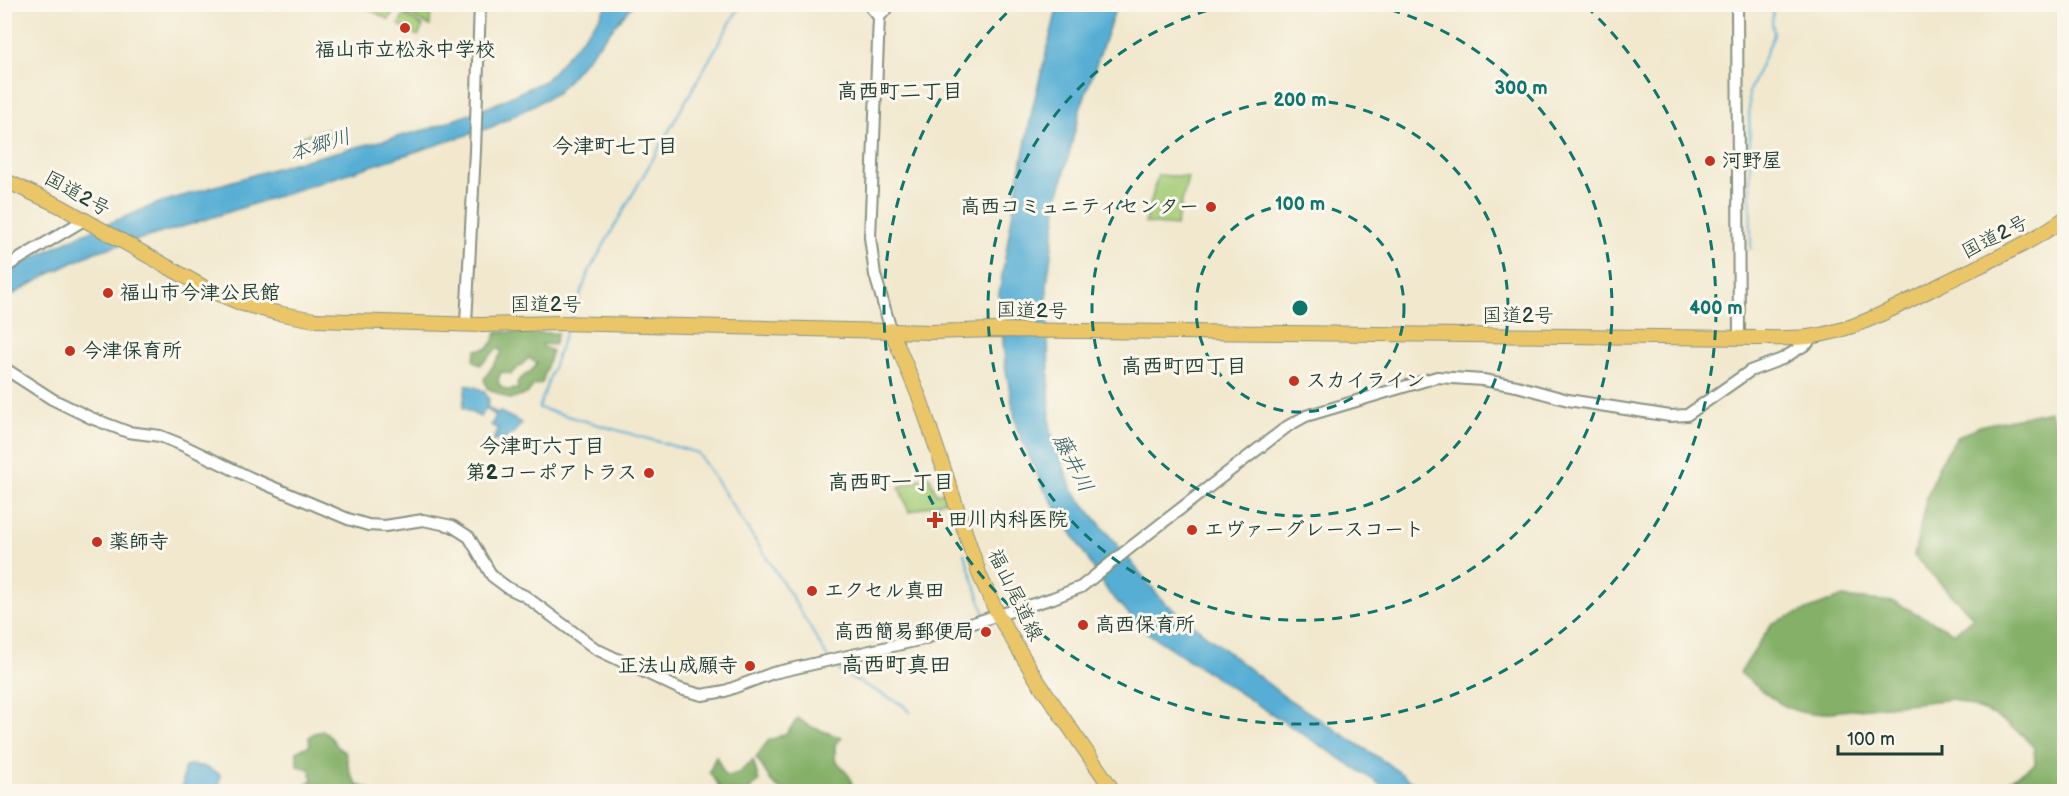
<svg xmlns="http://www.w3.org/2000/svg" width="2069" height="796" viewBox="0 0 2069 796" font-family="'Balsamiq Sans','Klee One',sans-serif">
  <style>
    .green { fill: #a5cc77; stroke: #628456; stroke-width: 1.5 }
    .forest { fill: #84b068; stroke: #52764e; stroke-width: 1.5; fill-rule: evenodd }
    .water { fill: #57aed4; stroke: #3b7684; stroke-width: 1.5 }
    .lines { fill: none; stroke-linecap: round; stroke-linejoin: round }
    .stream { stroke: #57aed4; stroke-width: 2 }
    .tertiary-casing { stroke: #889281; stroke-width: 14 }
    .primary-casing { stroke: #889281; stroke-width: 16 }
    .trunk-casing { stroke: #889281; stroke-width: 16 }
    .tertiary { stroke: #fff; stroke-width: 10 }
    .primary { stroke: #ebc669; stroke-width: 14 }
    .trunk { stroke: #ebc669; stroke-width: 14 }
    .ring { fill: none; stroke: #0f766e; stroke-width: 3; stroke-dasharray: 10 8 }
    .poi-dot { fill: #c8321e; stroke: #fbf7ec; stroke-width: 2 }
    .labels { text-anchor: middle; dominant-baseline: central; stroke-width: 6; stroke-linejoin: round; paint-order: stroke }
    .poi-label { font-size: 20px; font-weight: bold; fill: #1f3d34; stroke: #fbf7ec; text-anchor: start }
    .street-label { font-size: 20px; fill: #1f3d34; stroke: #fbf7ec }
    .neighbourhood-label { font-size: 21px; font-weight: bold; fill: #1f3d34; stroke: #fbf7ec }
    .water-label { font-size: 21px; font-style: italic; fill: #305f64; stroke: #fbf7ec }
    .quarter-label { font-size: 22px; font-weight: bold; fill: #1f3d34; stroke: #fbf7ec }
    .centre { fill: #0f766e; stroke: #fbf7ec; stroke-width: 3 }
    .ring-label { font-size: 18px; text-anchor: middle; font-weight: bold; fill: #0f766e; stroke: #fbf7ec; stroke-width: 6; stroke-linejoin: round; paint-order: stroke }
  </style>
  <rect width="100%" height="100%" fill="#fbf7ec"/>
  <filter id="ink" filterUnits="userSpaceOnUse"><feTurbulence type="fractalNoise" baseFrequency=".0167" numOctaves="2"/><feDisplacementMap in="SourceGraphic" scale="12" xChannelSelector="R" yChannelSelector="G"/><feConvolveMatrix kernelMatrix="1 2 1 2 8 2 1 2 1" color-interpolation-filters="sRGB"/></filter>
  <filter id="wash" filterUnits="userSpaceOnUse"><feTurbulence type="fractalNoise" baseFrequency=".008" numOctaves="4" result="noise"/><feDisplacementMap in="SourceGraphic" scale="24" xChannelSelector="R" yChannelSelector="G"/><feGaussianBlur stdDeviation="1.35" result="paint"/><feColorMatrix in="noise" values="0 0 0 0 0 0 0 0 0 0 0 0 0 0 0 0 0 1.4 0 .05"/><feComposite in="paint" operator="in"/></filter>
  <g filter="url(#wash)">
    <rect width="100%" height="100%" fill="#f1e8ce"/>
    <g class="green">
      <path d="M369 5H384L394 10 389 20 367 8Z"/>
      <path d="M390 5H431L430 26Z"/>
      <path d="M404 15 423 26 418 36 399 25Z"/>
      <path d="M325 129 344 135 301 149 297 138Z"/>
      <path d="M1158 175 1188 177 1176 226 1145 223Z"/>
      <path d="M929 476 937 494 944 492 947 500 909 512 899 487Z"/>
    </g>
    <g class="forest">
      <path d="M496 332 558 333 554 345 542 344 543 347 552 351 542 383 533 386 527 394 509 399 487 388 484 379 501 354V350L497 349 480 365 473 360 476 350 488 348 494 341ZM529 358 537 363C533 373 522 375 517 383L518 389 506 390 500 386 498 380 501 372 511 374Z"/>
      <path d="M2050 411 2064 444V791H1992L2035 764 2034 748 2024 736 1994 715 1953 699 1812 714C1782 711 1763 691 1740 673L1772 623 1841 597 1894 602 1955 633 1973 617 1914 556 1926 500 1939 465 1956 438 1979 426Z"/>
      <path d="M798 718 809 726 842 738 835 744V759L850 777 854 791H782L773 784 756 757 768 741 787 733Z"/>
      <path d="M323 731C335 737 333 747 345 752L350 772 357 785 370 789 371 791H300L312 779 310 769 297 766V751L310 745 309 737 314 733Z"/>
      <path d="M716 756 726 777 740 772 753 760 759 781 748 791H717L719 786 709 772Z"/>
    </g>
    <g class="water">
      <path d="M606 5H633L557 93 492 127 182 227 95 252 49 274 5 299V275L31 259 78 236 159 203 293 163 432 128 491 106 546 80 600 17Z"/>
      <path d="M1058 5H1117L1080 110 1059 194 1047 284 1050 430 1072 490 1163 601 1285 697 1387 763 1424 791H1387L1378 783 1146 632 1109 593 1044 489 1017 429 1005 365 999 294 1017 186 1033 106Z"/>
      <path d="M466 385C477 387 486 389 489 401L487 407 498 414 500 412 522 423C514 433 507 442 493 441L498 429 491 425 496 416 486 409 480 417 463 408Z"/>
      <path d="M188 765 202 766 220 774 219 791H182L184 769Z"/>
    </g>
    <g class="lines">
      <g class="stream">
        <path d="M1751 249 1749 91 1774 35 1772 22 1774 4"/>
        <path d="M572 317 589 271 741 4"/>
        <path d="M567 328 539 408 698 453 789 592 828 658"/>
        <path d="M964 553 985 615"/>
        <path d="M837 662 840 672 903 705 910 713"/>
      </g>
    </g>
  </g>
  <g filter="url(#ink)">
    <g class="lines">
      <defs>
        <g id="tertiary">
          <path d="M868 4 879 17 891 4"/>
          <path d="M1737 4 1739 338"/>
          <path d="M879 17 870 237 875 275 891 330"/>
          <path d="M4 268 84 220"/>
          <path d="M466 323 475 151 480 4"/>
          <path d="M4 368 52 399 91 418 128 432 160 436 180 444 251 478 348 519 368 525 385 526 423 520 452 526 469 537 492 576 508 588 525 596 596 649 680 689 702 695 725 691 773 673 919 640 1053 598 1081 587 1131 547 1288 426 1306 416 1437 377 1483 380 1517 386 1568 400 1670 416 1687 415 1750 371 1782 359 1808 343V337"/>
        </g>
        <path id="primary" d="M891 330 920 399 980 576 998 615 1035 677 1114 792"/>
        <path id="trunk" d="M4 180 60 206 207 289 243 304 277 313 315 320 481 325 559 323 932 332 993 330 1753 338C1771 338 1790 339 1808 337 1855 331 1898 306 1940 285 1982 264 2025 247 2064 219"/>
      </defs>
      <use href="#tertiary" class="tertiary-casing"/>
      <use href="#primary" class="primary-casing"/>
      <use href="#trunk" class="trunk-casing"/>
      <use href="#tertiary" class="tertiary"/>
      <use href="#primary" class="primary"/>
      <use href="#trunk" class="trunk"/>
    </g>
  </g>
  <g class="ring">
    <circle cx="1300" cy="308" r="104"/>
    <circle cx="1300" cy="308" r="208"/>
    <path d="M1373 5A312 312 0 1 1 1227 5"/>
    <path d="M1586 6A416 416 0 1 1 1014 6"/>
  </g>
  <g class="poi-dot">
    <circle cx="405" cy="28" r="6"/>
    <circle cx="1710" cy="161" r="6"/>
    <circle cx="1211" cy="207" r="6"/>
    <circle cx="108" cy="293" r="6"/>
    <circle cx="70" cy="351" r="6"/>
    <circle cx="1294" cy="381" r="6"/>
    <circle cx="649" cy="473" r="6"/>
    <path d="M932 511h6v6h6v6h-6v6h-6v-6h-6v-6h6z"/>
    <circle cx="1192" cy="530" r="6"/>
    <circle cx="97" cy="542" r="6"/>
    <circle cx="812" cy="591" r="6"/>
    <circle cx="1083" cy="625" r="6"/>
    <circle cx="986" cy="632" r="6"/>
    <circle cx="750" cy="666" r="6"/>
  </g>
  <g class="labels">
    <g class="poi-label">
      <text x="405" y="50" text-anchor="middle">福山市立松永中学校</text>
      <text x="1722" y="161">河野屋</text>
      <text x="1199" y="207" text-anchor="end">高西コミュニティセンター</text>
      <text x="120" y="293">福山市今津公民館</text>
      <text x="82" y="351">今津保育所</text>
      <text x="1306" y="381">スカイライン</text>
      <text x="637" y="473" text-anchor="end">第2コーポアトラス</text>
      <text x="948" y="520">田川内科医院</text>
      <text x="1204" y="530">エヴァーグレースコート</text>
      <text x="109" y="542">薬師寺</text>
      <text x="824" y="591">エクセル真田</text>
      <text x="1095" y="625">高西保育所</text>
      <text x="974" y="632" text-anchor="end">高西簡易郵便局</text>
      <text x="738" y="666" text-anchor="end">正法山成願寺</text>
    </g>
    <g class="street-label">
      <text transform="translate(77 194) rotate(29)">国道2号</text>
      <text transform="translate(1995 237) rotate(-27)">国道2号</text>
      <text x="546" y="305">国道2号</text>
      <text transform="translate(1032 311) rotate(1)">国道2号</text>
      <text x="1518" y="316">国道2号</text>
      <text transform="translate(1015 595) rotate(64)">福山尾道線</text>
    </g>
    <g class="neighbourhood-label">
      <text x="900" y="91">高西町二丁目</text>
      <text x="615" y="146">今津町七丁目</text>
      <text x="1184" y="366">高西町四丁目</text>
      <text x="542" y="446">今津町六丁目</text>
      <text x="891" y="482">高西町一丁目</text>
    </g>
    <g class="water-label">
      <text transform="translate(320 145) rotate(-17)">本郷川</text>
      <text transform="translate(1073 463) rotate(63)">藤井川</text>
    </g>
    <g class="quarter-label">
      <text x="896" y="665">高西町真田</text>
    </g>
  </g>
  <circle cx="1300" cy="308" r="9" class="centre"/>
  <g class="ring-label">
    <text x="1521" y="94">300 m</text>
    <text x="1300" y="106">200 m</text>
    <text x="1300" y="210">100 m</text>
    <text x="1716" y="314">400 m</text>
  </g>
  <rect width="2069" height="796" fill="none" stroke="#fbf7ec" stroke-width="24"/>
  <path d="M1838 745v9h104v-9" fill="none" stroke="#1f3d34" stroke-width="3"/>
  <text x="1847" y="745" font-size="18" fill="#1f3d34" stroke="#fbf7ec" stroke-width="4.5" paint-order="stroke">100 m</text>
</svg>
